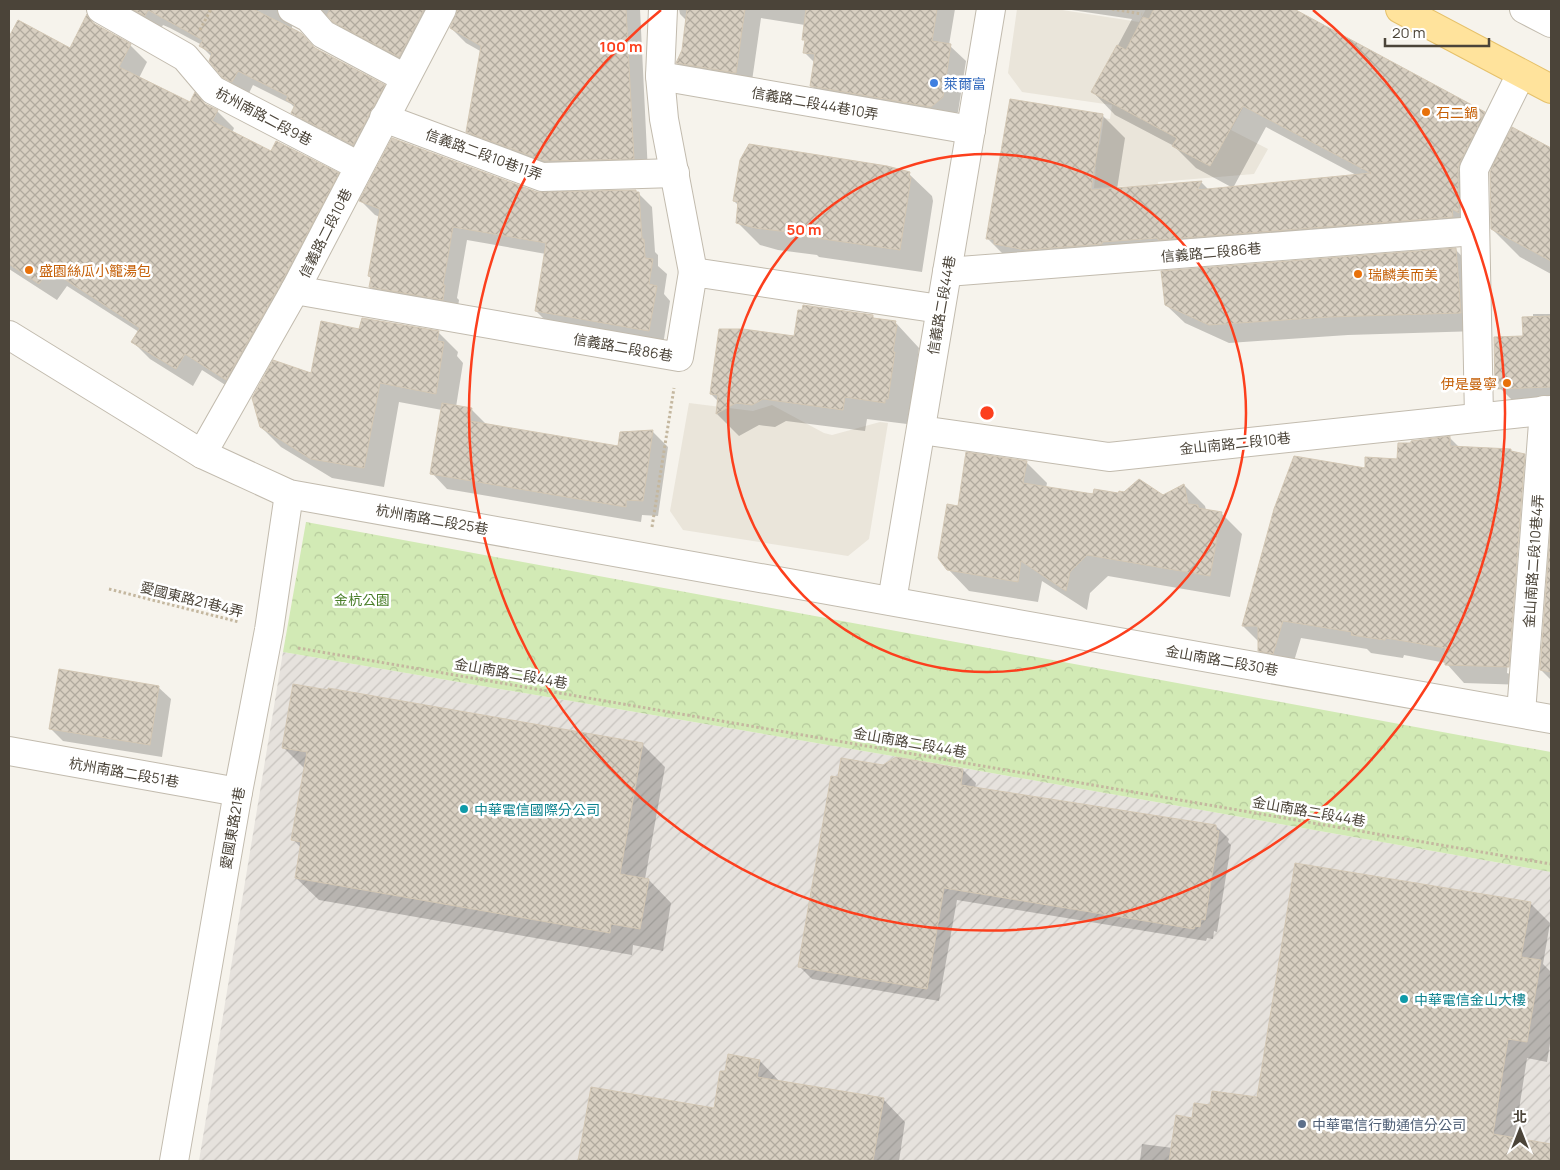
<svg xmlns="http://www.w3.org/2000/svg" width="1560" height="1170" viewBox="0 0 1560 1170" font-family="Manrope,'Noto Sans TC',sans-serif">
  <style>
    .residential { fill: #eae5da }
    .industrial { fill: url(#industrial-furrows) }
    .forest { fill: url(#forest-crowns) }
    .shadow { fill: #0003; fill-rule: evenodd }
    .building { fill: url(#building-cross-hatch); stroke: #d3c7b4 }
    .lines { fill: none; stroke-linecap: round; stroke-linejoin: round }
    .minor-casing { stroke: #c2bbae; stroke-width: 30 }
    .major-casing { stroke: #e6c16a; stroke-width: 30 }
    .path { stroke: #c4b79f; stroke-width: 3; stroke-dasharray: 2.5 2.5; stroke-linecap: butt }
    .minor { stroke: #fff; stroke-width: 28 }
    .major { stroke: #ffe39c; stroke-width: 28 }
    .ring { fill: none; stroke: #fc3f1d; stroke-width: 2.5 }
    .shop-dot { fill: #3f7fe0; stroke: #fff; stroke-width: 2 }
    .food-dot { fill: #e8710a; stroke: #fff; stroke-width: 2 }
    .culture-dot { fill: #0f9aa8; stroke: #fff; stroke-width: 2 }
    .service-dot { fill: #5c6f8a; stroke: #fff; stroke-width: 2 }
    .labels { text-anchor: middle; dominant-baseline: central; stroke-width: 5; stroke-linejoin: round; paint-order: stroke }
    .shop-label { font-size: 14px; fill: #366cbe; stroke: #fff; text-anchor: start }
    .street-label { font-size: 14px; fill: #4b4439; stroke: #fff }
    .food-label { font-size: 14px; fill: #c56008; stroke: #fff; text-anchor: start }
    .park-label { font-size: 14px; fill: #4a7f2a; stroke: #fff }
    .culture-label { font-size: 14px; fill: #0d838f; stroke: #fff; text-anchor: start }
    .service-label { font-size: 14px; fill: #4e5e75; stroke: #fff; text-anchor: start }
    .centre { fill: #fc3f1d; stroke: #fff; stroke-width: 2.5 }
    .ring-label { font-size: 15px; text-anchor: middle; font-weight: bold; fill: #fc3f1d; stroke: #fff; stroke-width: 5; stroke-linejoin: round; paint-order: stroke }
  </style>
  <defs>
    <pattern id="industrial-furrows" width="10" height="10" patternUnits="userSpaceOnUse" patternTransform="scale(1.25)"><rect width="10" height="10" fill="#e6e2dd"/><path d="M-1 1l2-2M0 10L10 0M9 11l2-2" fill="none" stroke="#c7c3be"/></pattern>
    <pattern id="forest-crowns" width="20" height="18" patternUnits="userSpaceOnUse" patternTransform="scale(1.25)"><rect width="20" height="18" fill="#d2eab5"/><path d="M2 6a3 3 0 1 1 6 0M12 15a3 3 0 1 1 6 0" fill="none" stroke="#b6ca9c"/></pattern>
    <pattern id="building-cross-hatch" width="8" height="8" patternUnits="userSpaceOnUse" patternTransform="scale(1.25)"><rect width="8" height="8" fill="#d8cfc1"/><path d="M0 0l8 8M0 8l8-8" fill="none" stroke="#b1aa9e"/></pattern>
  </defs>
  <rect width="100%" height="100%" fill="#f6f3ec"/>
  <g class="residential">
    <path d="M1017 9H1056L1139 22 1146 9H1296L1231 130 1268 149 1254 174 1158 182 1163 235 1139 236 1133 186 1094 188 1096 167 1001 154 1098 146 1100 144 1104 118 1110 119 1112 105 1022 92 1008 73Z"/>
    <path d="M689 403 753 411 772 405 824 433 832 435 880 422 888 423 869 539 848 556 683 530 670 511Z"/>
  </g>
  <path class="industrial" d="M283 652 969 769 1551 872V1161H199Z"/>
  <path class="forest" d="M306 522 1551 752V872L969 769 283 652Z"/>
  <g class="shadow">
    <path d="M120 9H305L293 17 292 28 298 31 316 50 384 86 399 101 369 160 308 128 292 113 295 108 291 104 253 85 247 97 240 92 224 77 212 57 201 46 202 45 170 28 163 25 160 30Z"/>
    <path d="M310 9H455L415 71 350 37 332 18Z"/>
    <path d="M459 9H640L648 173 561 176 483 147 468 132 482 52 466 43 451 28Z"/>
    <path d="M679 9H955L949 45 966 61 958 112 947 122 827 101 812 86 815 63 804 52 806 41 803 39 805 25 761 18 751 88 693 78 678 63 683 50 687 21 680 14Z"/>
    <path d="M1065 9H1273L1484 113 1509 137 1513 128 1551 149V274L1520 257 1492 229 1491 168 1482 186 1481 234 1010 261 987 238 1102 115 1125 138 1117 189 1201 182 1209 190 1358 176 1266 127 1233 188 1196 168 1174 146 1115 115 1093 92 1132 19Z"/>
    <path d="M87 16 97 26 130 45 147 62 139 78 191 103 205 105 217 111 234 128 232 133 271 153 338 174 355 191 244 397 202 370 193 386 150 359 133 342 139 332 67 286 57 300 9 269V40L18 22 71 50Z"/>
    <path d="M909 174 932 196 933 201 922 272 819 257 817 255 778 250 760 245 738 223 739 206 734 201Z"/>
    <path d="M537 193H638L652 207 655 252 658 255V266L667 274 664 294 670 301 663 345 550 325 536 311 546 254 467 240 457 298 459 300 457 313 384 301 370 287 372 279 369 276 380 217 375 215 361 201Z"/>
    <path d="M1455 249 1473 268 1479 331 1348 335 1229 343 1185 323 1166 305Z"/>
    <path d="M1533 314H1551V411L1524 412 1496 384 1524 337 1533 318Z"/>
    <path d="M872 316 876 320 895 322 919 348 910 421H907V424L867 419 865 431 786 421 775 427 759 425 739 436 717 414 718 401 711 394 795 338Z"/>
    <path d="M360 330 438 332 458 352 457 356 463 363 456 407 472 410 487 425 619 447 653 432 668 447 658 516 642 515 641 522 447 489 432 473 442 410 399 402 384 487 332 478 281 447 261 427 312 374Z"/>
    <path d="M1450 438 1460 448 1510 450 1518 458H1524L1542 476 1527 685 1464 683 1446 663 1404 655 1403 658 1371 653 1367 649 1301 638 1291 671 1277 669 1259 650V642L1243 626 1275 509 1366 469 1398 460 1412 445ZM1523 466H1525L1510 674 1507 673Z"/>
    <path d="M1026 462 1047 483 1046 488 1094 496 1119 494 1163 497 1184 485 1205 506 1206 510 1221 513 1242 534 1230 597 1108 576 1090 593 1087 610 1042 581 1038 602 969 591 948 569 959 507Z"/>
    <path d="M1551 537V680L1541 670Z"/>
    <path d="M158 687 171 699 162 757 63 741 51 729Z"/>
    <path d="M642 744 665 767 645 879 649 880 671 903 663 951 633 945 632 955 319 900 296 878 301 848 293 839 305 769 283 747Z"/>
    <path d="M896 759 963 770 976 783 975 788 1216 826 1229 839 1228 842 1231 845 1217 932 1214 931 1213 939 1207 938 1206 941 957 900 939 1001 812 979 799 966 839 778 883 767Z"/>
    <path d="M1530 903 1550 923 1543 964 1551 972V1037L1547 1062 1527 1058 1514 1142 1531 1159 1530 1161H1140L1142 1144 1173 1148 1193 1120 1211 1106 1258 1099Z"/>
    <path d="M760 1061 780 1082 883 1099 905 1122 899 1161H580L592 1089 715 1110 726 1072Z"/>
  </g>
  <g class="building">
    <path d="M132 9H253L301 33 315 48 385 85 353 145 291 113 295 105 286 100 288 96 238 71 232 82 223 78 209 61 212 53 199 46 203 40 148 10 145 16Z"/>
    <path d="M330 9H424L399 57 333 22 327 15Z"/>
    <path d="M458 9H626L634 159 545 161 466 132 481 46 450 28Z"/>
    <path d="M687 9H745L736 73 676 63 682 50Z"/>
    <path d="M806 9H937L932 41 951 44 943 97 931 107 810 86 815 54 803 53 805 40H802Z"/>
    <path d="M1154 9H1294L1485 112 1460 162 1458 169 1459 213 1452 209 1453 217 1158 240V238L1102 242V244L1026 250 994 244V239H986L1010 99 1103 114 1091 190 1202 181 1197 190 1371 173 1243 106 1210 166 1172 146 1177 138 1091 92 1117 45 1126 50 1143 17 1149 19Z"/>
    <path d="M87 14 93 23 131 44 119 67 190 102 195 92 205 104 218 110 212 121 271 151 276 141 339 173 281 283 226 380 185 354 176 369 131 342 140 328 49 269 39 284 9 264V37L18 20 70 48Z"/>
    <path d="M1512 127 1551 148V261L1491 229 1490 172Z"/>
    <path d="M392 138 537 192 636 190V192H639L642 239H644L645 258 653 259 649 284 657 286 649 331 535 311 546 243 453 227 443 285H445L443 300 369 287 371 277 368 276 380 209 359 201Z"/>
    <path d="M749 144 887 166 910 172 909 177H911L900 250 795 235 796 233 755 228 736 223 738 202 733 201 740 160Z"/>
    <path d="M1456 248 1461 313 1329 317 1209 325 1165 305 1161 271Z"/>
    <path d="M803 305 873 315V318L896 321 895 324 897 325 893 352H895L888 399H885V403L845 397 843 410 763 399 752 405 736 403 716 414 718 395 710 394 719 329H743L794 336 798 310H802Z"/>
    <path d="M1551 316V387L1495 389 1494 337 1523 336 1522 317Z"/>
    <path d="M362 318 439 331 437 341 444 342 436 394 380 383 364 468 311 459 260 427 252 398 273 360 311 373 321 321 359 329Z"/>
    <path d="M442 403 472 408 470 421 618 446 620 432 653 430 643 501 626 500V507L430 474Z"/>
    <path d="M1450 436V446L1511 449V451L1525 454 1509 667 1445 665V648L1386 638 1385 640 1351 635 1352 632 1283 621 1273 654 1258 651V626H1242L1274 509 1294 456 1365 468V457L1397 459 1398 443H1411V441Z"/>
    <path d="M966 452 1027 461 1023 483 1093 494 1094 489 1118 493 1119 491 1124 492 1139 479 1163 495 1184 484 1188 504 1198 505V508L1222 512 1210 576 1087 555 1070 572 1066 591 1021 561 1018 582 947 570 938 558 947 504 958 506Z"/>
    <path d="M1551 521V672L1540 670Z"/>
    <path d="M59 669 159 686 150 745 49 729Z"/>
    <path d="M293 684 328 690V688L643 743 620 874 649 879 640 929 611 924 610 933 295 878 301 842 291 840 307 752 282 748Z"/>
    <path d="M896 757 963 769 961 785 1216 825V830L1219 831 1205 920 1201 919 1200 927 1195 926 1194 929 944 888 927 989 798 967 831 776 838 777 841 758 883 765Z"/>
    <path d="M1295 863 1531 902 1521 957 1541 960 1527 1042 1508 1039 1493 1134 1551 1144V1161H1169L1176 1115 1192 1118 1194 1103 1210 1105 1212 1091 1257 1097Z"/>
    <path d="M728 1054 760 1060 757 1077 884 1098 873 1161H578L591 1087 714 1108 720 1071H725Z"/>
  </g>
  <g class="lines">
    <defs>
      <g id="minor">
        <path d="M101 9 185 57 213 90 359 166"/>
        <path d="M292 9 309 18 323 34 405 78"/>
        <path d="M663 9 660 76 664 119 693 272"/>
        <path d="M1524 9 1551 23"/>
        <path d="M660 76 971 130"/>
        <path d="M384 118 542 177 675 173"/>
        <path d="M947 272 1475 231"/>
        <path d="M295 290 679 357 693 272 940 309"/>
        <path d="M9 335 202 454 289 494 1551 719"/>
        <path d="M1479 417 1474 169 1521 74"/>
        <path d="M921 430 1109 457 1551 410"/>
        <path d="M202 454 295 290 442 9"/>
        <path d="M892 601 991 9"/>
        <path d="M1521 713 1544 410"/>
        <path d="M9 751 238 792"/>
        <path d="M174 1161 238 792 269 630 289 494"/>
      </g>
      <path id="major" d="M1400 9 1551 89"/>
    </defs>
    <use href="#minor" class="minor-casing"/>
    <use href="#major" class="major-casing"/>
    <g class="path">
      <path d="M1112 9 1142 14"/>
      <path d="M200 30 211 9"/>
      <path d="M652 527 674 388"/>
      <path d="M109 589 239 622"/>
      <path d="M298 648 1551 864"/>
    </g>
    <use href="#minor" class="minor"/>
    <use href="#major" class="major"/>
  </g>
  <g class="ring">
    <circle cx="987" cy="413" r="259"/>
    <path d="M1313 10A518 518 0 1 1 661 10"/>
  </g>
  <circle class="shop-dot" cx="934" cy="83" r="5"/>
  <g class="food-dot">
    <circle cx="1426" cy="112" r="5"/>
    <circle cx="29" cy="270" r="5"/>
    <circle cx="1358" cy="274" r="5"/>
    <circle cx="1507" cy="383" r="5"/>
  </g>
  <g class="culture-dot">
    <circle cx="464" cy="809" r="5"/>
    <circle cx="1404" cy="999" r="5"/>
  </g>
  <circle class="service-dot" cx="1302" cy="1124" r="5"/>
  <g class="labels">
    <g class="shop-label">
      <text x="944" y="83">萊爾富</text>
    </g>
    <g class="street-label">
      <text transform="translate(815 103) rotate(10)">信義路二段44巷10弄</text>
      <text transform="translate(264 116) rotate(28)">杭州南路二段9巷</text>
      <text transform="translate(484 154) rotate(20)">信義路二段10巷11弄</text>
      <text transform="translate(325 233) rotate(-63)">信義路二段10巷</text>
      <text transform="translate(1211 252) rotate(-5)">信義路二段86巷</text>
      <text transform="translate(941 305) rotate(-80)">信義路二段44巷</text>
      <text transform="translate(623 347) rotate(10)">信義路二段86巷</text>
      <text transform="translate(1235 443) rotate(-6)">金山南路二段10巷</text>
      <text transform="translate(432 519) rotate(10)">杭州南路二段25巷</text>
      <text transform="translate(1533 561) rotate(-86)">金山南路二段10巷4弄</text>
      <text transform="translate(192 599) rotate(14)">愛國東路21巷4弄</text>
      <text transform="translate(1222 660) rotate(10)">金山南路二段30巷</text>
      <text transform="translate(511 673) rotate(10)">金山南路二段44巷</text>
      <text transform="translate(910 742) rotate(10)">金山南路二段44巷</text>
      <text transform="translate(124 772) rotate(10)">杭州南路二段51巷</text>
      <text transform="translate(1309 811) rotate(10)">金山南路二段44巷</text>
      <text transform="translate(232 828) rotate(-80)">愛國東路21巷</text>
    </g>
    <g class="food-label">
      <text x="1436" y="112">石二鍋</text>
      <text x="39" y="270">盛園絲瓜小籠湯包</text>
      <text x="1368" y="274">瑞麟美而美</text>
      <text x="1497" y="383" text-anchor="end">伊是曼寧</text>
    </g>
    <g class="park-label">
      <text x="362" y="599">金杭公園</text>
    </g>
    <g class="culture-label">
      <text x="474" y="809">中華電信國際分公司</text>
      <text x="1414" y="999">中華電信金山大樓</text>
    </g>
    <g class="service-label">
      <text x="1312" y="1124">中華電信行動通信分公司</text>
    </g>
  </g>
  <circle cx="987" cy="413" r="8" class="centre"/>
  <g class="ring-label">
    <text x="621" y="52">100 m</text>
    <text x="804" y="235">50 m</text>
  </g>
  <rect width="1560" height="1170" fill="none" stroke="#4b4439" stroke-width="20"/>
  <g transform="translate(1520 1130)" stroke="#ffffff" stroke-width="4" paint-order="stroke">
  <path d="M0-4L9 19L0 12L-9 19Z" fill="#4b4439"/>
  <text y="-8" font-size="14" font-weight="bold" text-anchor="middle" fill="#4b4439">北</text>
  </g>
  <path d="M1385 38v8h104v-8" fill="none" stroke="#4b4439" stroke-width="2.5"/>
  <text x="1392" y="38" font-size="15" fill="#4b4439" stroke="#ffffff" stroke-width="4" paint-order="stroke">20 m</text>
</svg>
